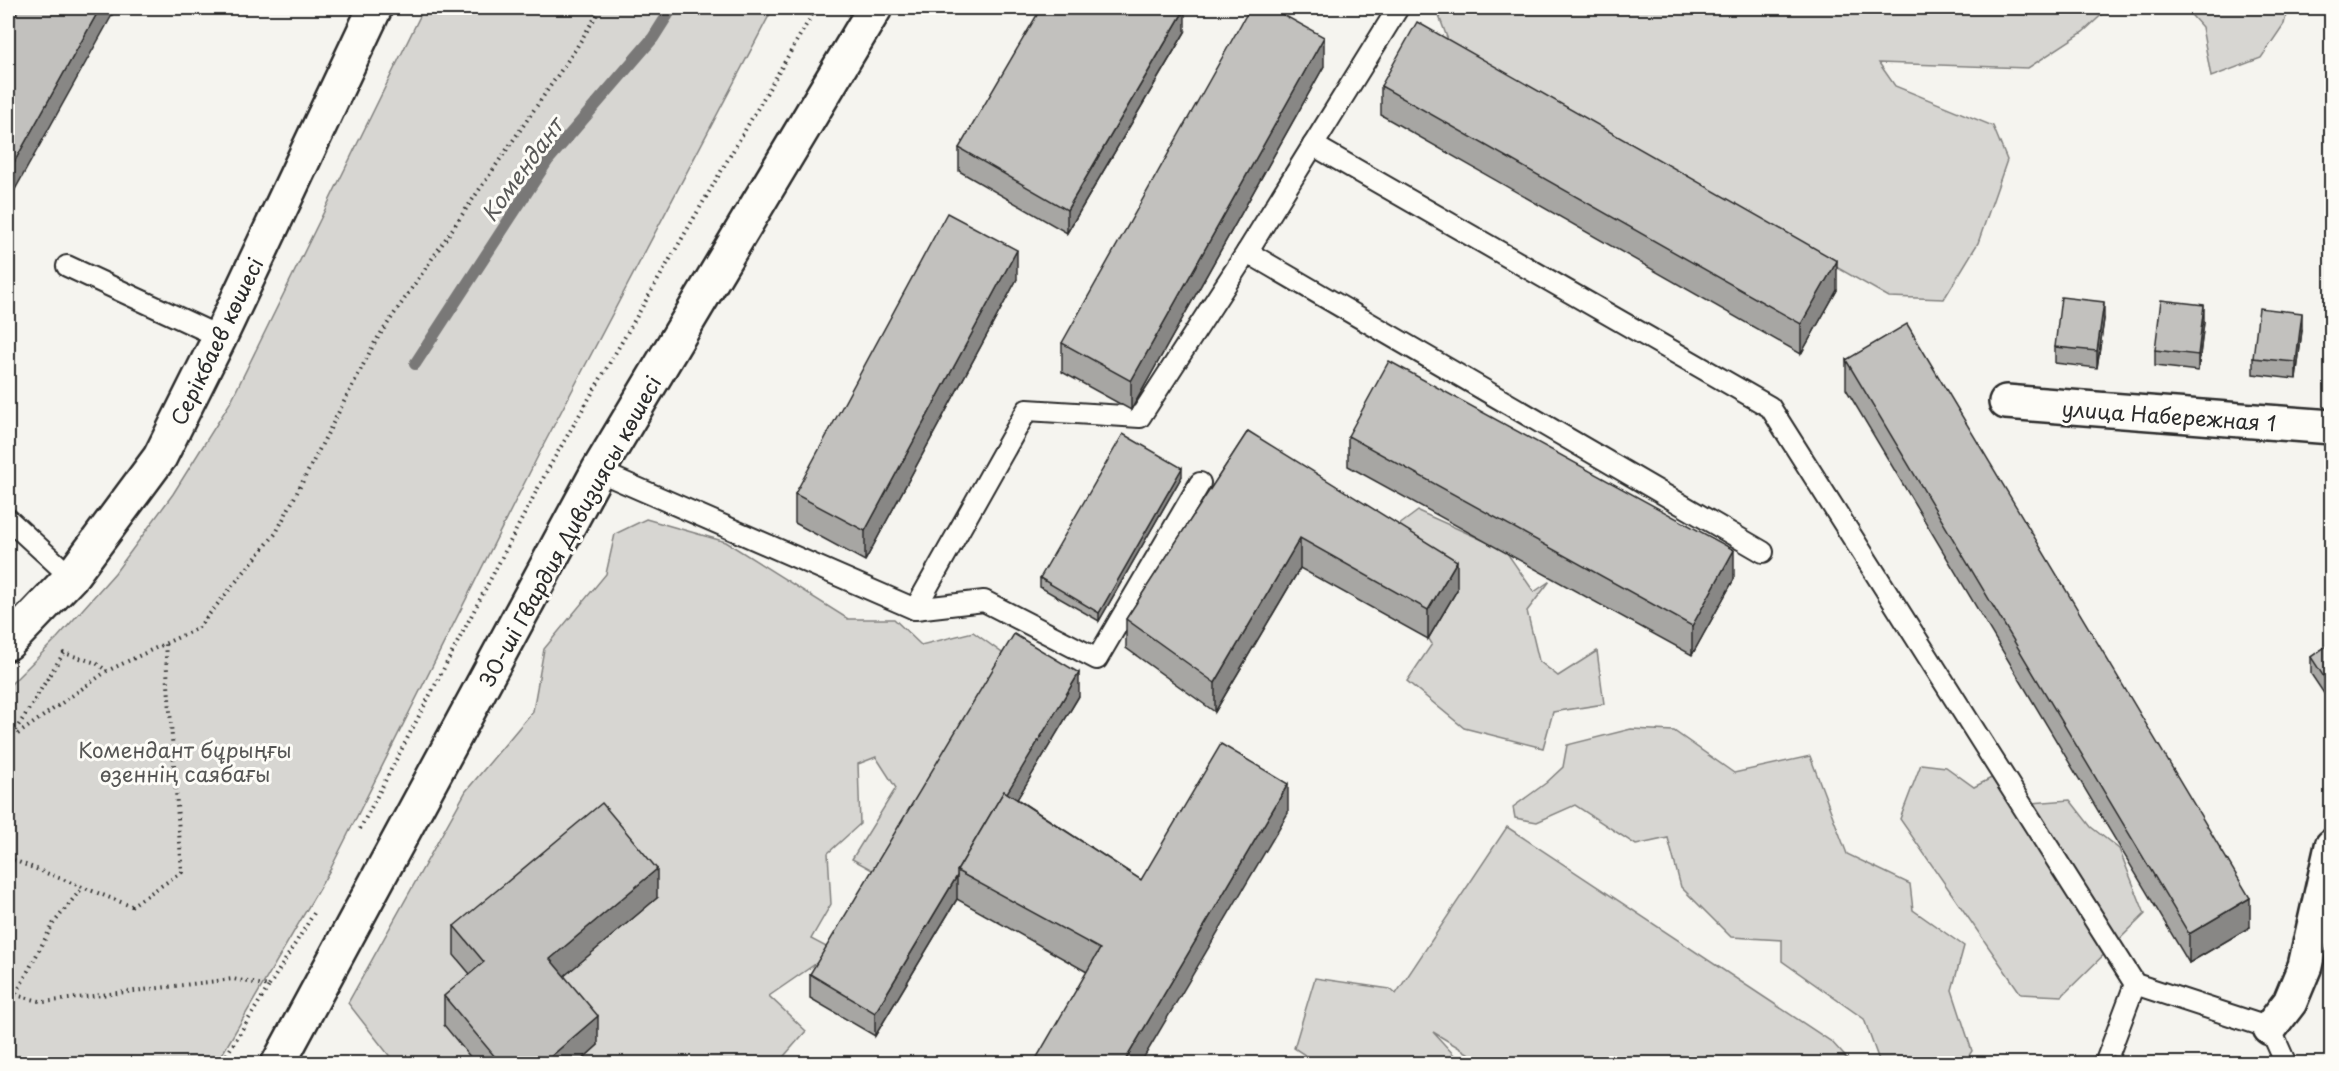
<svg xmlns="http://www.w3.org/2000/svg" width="2339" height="1071" viewBox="0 0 2339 1071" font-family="'Playpen Sans',sans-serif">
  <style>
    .green { fill: #d7d6d2; stroke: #81807e; stroke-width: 1.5 }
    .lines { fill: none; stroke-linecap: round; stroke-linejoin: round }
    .stream { stroke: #797877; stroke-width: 12 }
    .lane-casing { stroke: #2b2b2b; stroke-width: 24 }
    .street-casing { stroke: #2b2b2b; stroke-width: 38 }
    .secondary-casing { stroke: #2b2b2b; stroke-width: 38 }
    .path { stroke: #2b2b2b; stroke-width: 4; stroke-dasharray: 1.5 4.5; stroke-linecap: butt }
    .lane { stroke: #fdfcf7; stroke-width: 20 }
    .street { stroke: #fdfcf7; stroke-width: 33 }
    .secondary { stroke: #fdfcf7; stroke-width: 33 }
    .wall { fill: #a7a6a3; stroke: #2b2b2b; stroke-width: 1.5 }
    .shaded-wall { fill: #888785; stroke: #2b2b2b; stroke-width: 1.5 }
    .building { fill: #c2c1be; stroke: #2b2b2b; stroke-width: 1.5 }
    .labels { text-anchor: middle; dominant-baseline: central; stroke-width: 6; stroke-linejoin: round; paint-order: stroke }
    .street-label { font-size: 21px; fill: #2b2b2b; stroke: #fdfcf7 }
    .park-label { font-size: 21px; fill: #565655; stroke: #fdfcf7 }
    .water-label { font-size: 22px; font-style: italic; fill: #585857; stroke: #fdfcf7 }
  </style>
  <rect width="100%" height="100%" fill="#f5f4ef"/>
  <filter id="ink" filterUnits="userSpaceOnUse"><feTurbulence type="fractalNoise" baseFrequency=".0167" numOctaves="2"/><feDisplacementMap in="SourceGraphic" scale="12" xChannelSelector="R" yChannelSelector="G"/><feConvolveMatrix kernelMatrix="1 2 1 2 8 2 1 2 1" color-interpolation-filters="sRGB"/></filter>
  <g filter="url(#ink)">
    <g class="green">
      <path d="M424 8H773L543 446 330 870 217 1063H8V687L58 637 115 573 173 494 230 403Z"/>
      <path d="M1436 8H2109L2083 32 2028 68 1879 63 1895 86 1993 126 2007 160 1978 243 1944 299 1889 297 1451 48Z"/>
      <path d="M2185 8H2288L2284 24 2261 58 2211 77 2202 27Z"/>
      <path d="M1418 511 1505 550 1534 592 1550 581 1527 611 1539 661 1558 676 1597 651 1604 704 1553 712 1543 748 1464 728 1407 681 1432 644 1409 606 1383 537Z"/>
      <path d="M646 519 726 542 848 619H894L921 645 973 632 1002 653 1001 697 874 871 852 859 896 788 876 757 858 764 860 824 828 853 831 904 811 939 834 951 769 996 806 1031 778 1063H395L348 1003 466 791 533 711 544 649 606 574 615 534Z"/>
      <path d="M1631 729 1674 731 1734 773 1810 756 1847 854 1910 884 1913 910 1964 946 1952 990 1972 1051 1964 1063H1880L1864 1019 1782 961V940L1731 937 1681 887 1668 838 1636 845 1575 805 1537 822 1515 818 1513 807 1546 783 1563 767 1567 745Z"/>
      <path d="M1921 764 1946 767 1974 787 2003 772 2031 803 2070 800 2091 827 2119 849 2145 914 2062 996 2021 994 1900 819Z"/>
      <path d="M1507 827 1832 1042 1851 1063H1484L1433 1032 1454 1055 1471 1063H1317L1294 1048 1315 978 1390 989 1396 994Z"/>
    </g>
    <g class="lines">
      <path class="stream" d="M415 364 548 160 653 38 672 8"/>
      <defs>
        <g id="lane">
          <path d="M1313 145 1770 407 2135 984 2270 1028 2286 1064"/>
          <path d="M1247 252 1763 552"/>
          <path d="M67 266 220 337"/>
          <path d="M598 471 915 609 984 601 1097 659 1200 483"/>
          <path d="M8 519 71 577"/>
          <path d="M915 609 1027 410 1140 417 1247 252 1398 8"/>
          <path d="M2105 1064 2135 984"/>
        </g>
        <g id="street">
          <path d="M2006 402 2332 427"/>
          <path d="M2270 1028 2290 1002 2305 966 2332 846"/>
        </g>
        <g id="secondary">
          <path d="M8 643 71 577 160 457 220 337 375 8"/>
          <path d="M278 1064 598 471 875 8"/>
        </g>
      </defs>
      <use href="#lane" class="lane-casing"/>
      <use href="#street" class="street-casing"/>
      <use href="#secondary" class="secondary-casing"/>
      <g class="path">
        <path d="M8 740C29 712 44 682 64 653L96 663 107 671"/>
        <path d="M8 741 107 671 198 628 276 533 375 342 575 50 601 8"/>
        <path d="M360 829 548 469 816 8"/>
        <path d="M8 858 131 906 182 872 165 644"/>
        <path d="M269 986 316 910"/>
        <path d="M15 995 44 1002 233 979 269 986 221 1064"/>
        <path d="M8 1009 53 924 82 888"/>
      </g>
      <use href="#lane" class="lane"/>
      <use href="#street" class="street"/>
      <use href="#secondary" class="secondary"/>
    </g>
    <g class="wall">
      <path d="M1185 32 1067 233 959 171V148Z"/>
      <path d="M1324 66 1131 410 1062 372V343Z"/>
      <path d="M1381 86 1837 290 1801 354 1381 115Z"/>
      <path d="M1017 279 865 561 795 523V494Z"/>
      <path d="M2104 319 2097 368 2055 363V347Z"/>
      <path d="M2204 322 2198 371 2155 366V350Z"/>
      <path d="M2302 330 2296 379 2253 374V358Z"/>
      <path d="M1846 360 2250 927 2189 963 1846 389Z"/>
      <path d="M1248 431 1457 590 1428 639 1300 568 1215 712 1126 648V619Z"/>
      <path d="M1348 436 1734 579 1692 655 1348 466Z"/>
      <path d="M1182 476 1099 621 1040 587V578Z"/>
      <path d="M2331 643V704L2311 674V657Z"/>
      <path d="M1079 696 1017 799 1141 880 1288 813 1087 972 957 899 875 1036 810 998V974Z"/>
      <path d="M657 898 564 976 598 1045 577 1064H476L444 1025V996L470 974 454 955V926Z"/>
    </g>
    <g class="shaded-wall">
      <path d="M100 8H116L8 202V173Z"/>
      <path d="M1185 9V32L1067 233V210Z"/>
      <path d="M1324 37V66L1131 410V381Z"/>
      <path d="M1017 250V279L865 561V531Z"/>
      <path d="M1837 261V290L1801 354V324Z"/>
      <path d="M2104 302V319L2097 368V351Z"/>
      <path d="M2204 305V322L2198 371V355Z"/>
      <path d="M2302 313V330L2296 379V362Z"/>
      <path d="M1182 468V476L1099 621V613Z"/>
      <path d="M1300 538V568L1215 712V683Z"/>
      <path d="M1734 550V579L1692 655V626Z"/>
      <path d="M1457 561V590L1428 639V610Z"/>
      <path d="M1079 673V696L970 878 959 872Z"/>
      <path d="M1288 784V813L1140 1064H1123Z"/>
      <path d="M657 869V898L550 988V959Z"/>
      <path d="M957 876V899L875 1036V1013Z"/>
      <path d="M2250 898V927L2189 963V934Z"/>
      <path d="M598 1016V1045L577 1064H542Z"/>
    </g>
    <g class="building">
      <path d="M19 8H100L8 173V29Z"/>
      <path d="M1041 8H1183L1185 9 1067 210 959 148Z"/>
      <path d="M1250 8H1271L1324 37 1131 381 1062 343Z"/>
      <path d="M1417 22 1837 261 1801 324 1381 86Z"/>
      <path d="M947 213 1017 250 865 531 795 494Z"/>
      <path d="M2061 297 2104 302 2097 351 2055 347Z"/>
      <path d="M2161 300 2204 305 2198 355 2155 350Z"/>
      <path d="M2259 308 2302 313 2296 362 2253 358Z"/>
      <path d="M1907 324 2250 898 2189 934 1846 360Z"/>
      <path d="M1389 361 1734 550 1692 626 1348 436Z"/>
      <path d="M1248 431 1457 561 1428 610 1300 538 1215 683 1126 619Z"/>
      <path d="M1123 434 1182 468 1099 613 1040 578Z"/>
      <path d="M1014 634 1079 673 1007 793 1004 791 957 871V876L875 1013 810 974Z"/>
      <path d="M2331 643V688L2311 657Z"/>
      <path d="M1221 744 1288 784 1123 1064H1033L1100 949 957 871 1004 791 1141 880Z"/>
      <path d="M602 803 657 869 550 959 598 1016 542 1064H501L444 996 484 962 454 926Z"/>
      <path d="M2113 1056 2137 1064H2111Z"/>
    </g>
  </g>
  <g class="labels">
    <g class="street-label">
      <text transform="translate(216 341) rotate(-64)">Серікбаев көшесі</text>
      <text transform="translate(2169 415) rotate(4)">улица Набережная 1</text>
      <text transform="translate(569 531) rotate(-61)">30-ші Гвардия Дивизиясы көшесі</text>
    </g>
    <g class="park-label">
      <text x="185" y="749">Комендант бұрыңғы<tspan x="185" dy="24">өзеннің саябағы</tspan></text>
    </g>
    <g class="water-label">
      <text transform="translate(521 169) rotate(-54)">Комендант</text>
    </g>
  </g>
  <rect width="2339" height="1071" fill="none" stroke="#fdfcf7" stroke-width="30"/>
  <rect x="15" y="15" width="2309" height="1041" fill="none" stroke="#2b2b2b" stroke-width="2" filter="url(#ink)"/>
</svg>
